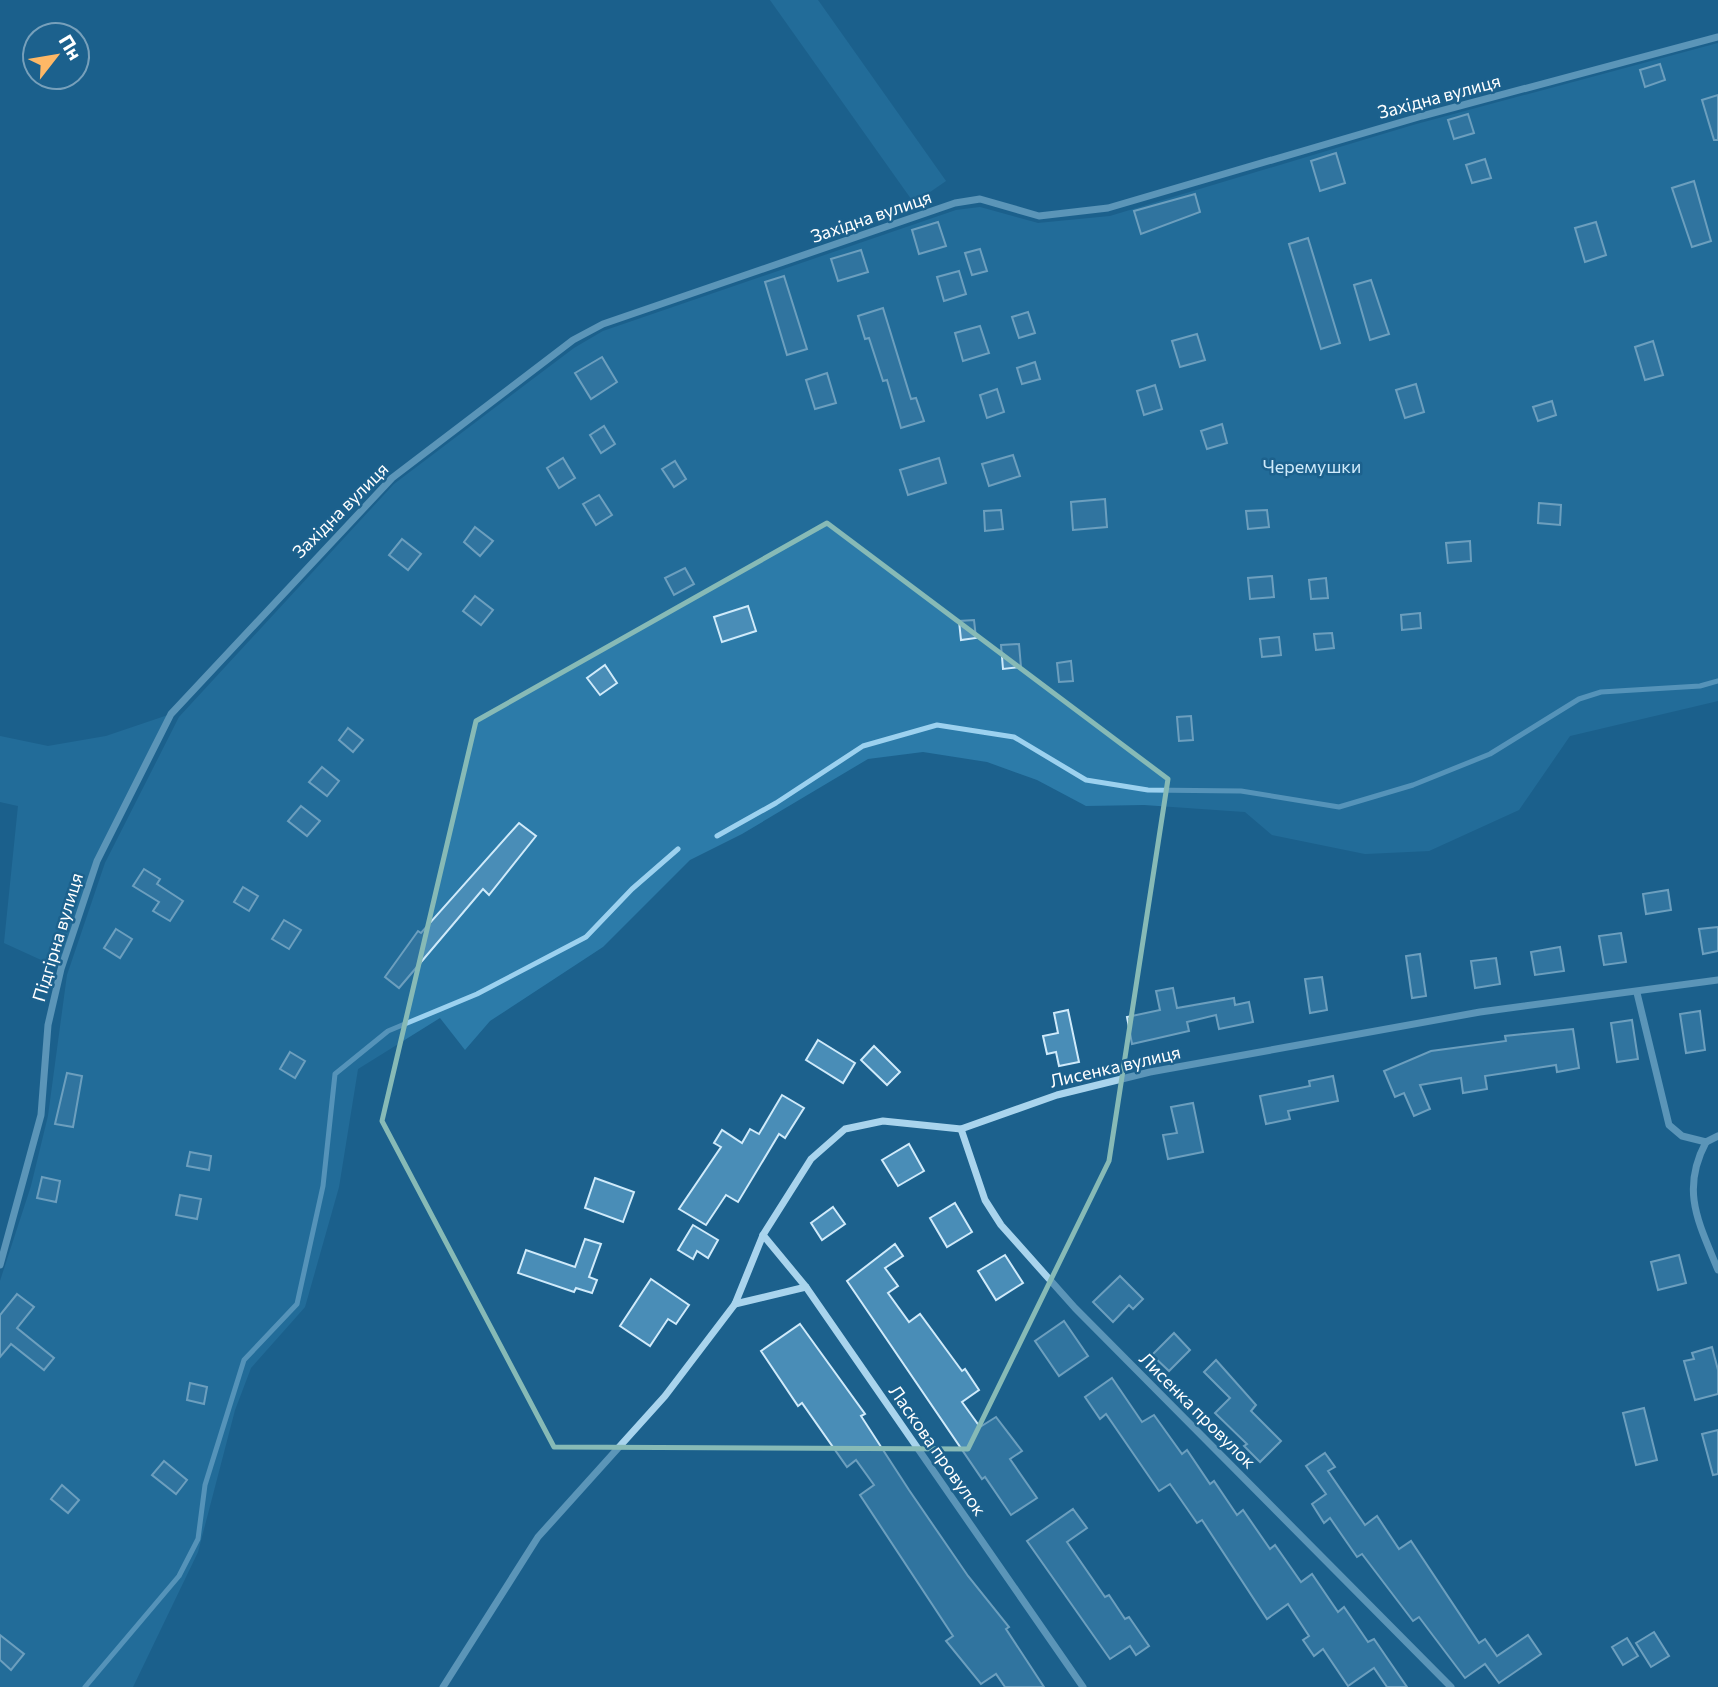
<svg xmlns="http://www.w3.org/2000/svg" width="1718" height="1687" viewBox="0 0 1718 1687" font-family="Commissioner,sans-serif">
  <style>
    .green { fill: #2c7ba9 }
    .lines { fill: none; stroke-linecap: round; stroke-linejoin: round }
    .stream { stroke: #9cd1ef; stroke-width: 5 }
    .building { fill: #498db7; stroke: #cfeafa; stroke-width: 2 }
    .street { stroke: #a9d4ed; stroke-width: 7 }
    .marked { fill: none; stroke: #87bab6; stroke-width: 5; stroke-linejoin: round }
    .labels { text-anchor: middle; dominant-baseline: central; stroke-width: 5; stroke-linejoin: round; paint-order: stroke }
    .street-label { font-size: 18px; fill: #fff; stroke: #1c618d }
    .park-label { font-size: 18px; fill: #cfeafa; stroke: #1c618d }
  </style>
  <rect width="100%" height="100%" fill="#1c618d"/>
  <g class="green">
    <path d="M770 0H818L946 181 914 203Z"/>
    <path d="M1718 43V701L1570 736 1519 810 1429 851 1365 854 1272 835 1245 812 1144 805 1086 806 1037 780 987 762 923 752 868 759 742 834 690 860 603 947 490 1021 465 1050 440 1018 358 1069 339 1187 305 1307 251 1368 235 1410 198 1552 133 1687H0V1281L31 1186 48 1116 67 975 105 863 179 717 394 484 574 348 603 331 956 210 980 207 1038 223 1110 216 1413 125Z"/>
    <path d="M171 714 97 861 61 969 4 943 18 806 0 802V736L48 746 106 736Z"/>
  </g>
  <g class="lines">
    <g class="stream">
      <path d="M717 836 776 803 863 746 937 725 1014 737 1086 780 1148 790 1241 791 1339 807 1413 785 1490 754 1579 699 1601 692 1700 686 1718 681"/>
      <path d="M85 1687 179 1576 198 1539 205 1485 244 1360 297 1304 323 1186 335 1074 388 1031 477 994 586 937 632 889 678 849"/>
    </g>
  </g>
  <g class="building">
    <path d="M1660 64 1665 80 1645 87 1640 70Z"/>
    <path d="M1718 95V140H1714L1702 100Z"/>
    <path d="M1468 114 1474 133 1454 139 1448 120Z"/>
    <path d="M1336 153 1345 183 1320 191 1311 161Z"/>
    <path d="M1485 159 1491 178 1472 183 1466 165Z"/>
    <path d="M1694 181 1711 241 1692 247 1672 188Z"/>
    <path d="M1195 194 1200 212 1141 234 1134 211Z"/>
    <path d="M938 222 946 246 919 254 912 230Z"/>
    <path d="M1596 222 1606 255 1585 262 1575 228Z"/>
    <path d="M1308 238 1340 343 1321 349 1289 244Z"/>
    <path d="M980 249 987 271 972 275 965 253Z"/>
    <path d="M861 250 868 272 838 281 831 259Z"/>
    <path d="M959 271 966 294 944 301 937 277Z"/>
    <path d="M784 276 807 349 787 355 765 282Z"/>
    <path d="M1371 280 1389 334 1370 340 1354 285Z"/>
    <path d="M883 308 911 399 916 398 924 421 901 428 887 380 883 381 869 338 865 339 858 316Z"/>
    <path d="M1028 312 1035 333 1019 338 1012 317Z"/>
    <path d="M980 326 989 353 963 361 955 333Z"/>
    <path d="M1197 334 1205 360 1180 367 1172 341Z"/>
    <path d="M1653 341 1663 375 1645 380 1635 347Z"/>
    <path d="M602 357 617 382 591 399 575 373Z"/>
    <path d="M1035 362 1040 379 1022 384 1017 368Z"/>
    <path d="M827 373 836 403 815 409 806 380Z"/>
    <path d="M1416 384 1424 412 1405 418 1396 390Z"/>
    <path d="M1155 385 1162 409 1144 415 1137 391Z"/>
    <path d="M997 389 1004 412 987 418 980 395Z"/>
    <path d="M1552 401 1556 415 1538 421 1533 407Z"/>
    <path d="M1222 424 1227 443 1207 449 1201 431Z"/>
    <path d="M604 426 615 444 601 453 590 435Z"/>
    <path d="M1013 455 1020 476 989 486 982 464Z"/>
    <path d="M563 458 575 478 559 488 547 468Z"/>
    <path d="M939 458 946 483 908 495 900 470Z"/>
    <path d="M675 461 686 479 674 487 662 469Z"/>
    <path d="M599 495 612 515 596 525 583 504Z"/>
    <path d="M1105 499 1107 527 1073 530 1071 502Z"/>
    <path d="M1539 503 1561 505 1560 525 1538 523Z"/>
    <path d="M1001 510 1003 529 985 531 984 511Z"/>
    <path d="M1267 510 1269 527 1248 529 1246 511Z"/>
    <path d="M475 527 493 541 480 556 464 542Z"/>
    <path d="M402 539 421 554 408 570 389 555Z"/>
    <path d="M1470 541 1471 561 1448 563 1446 543Z"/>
    <path d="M685 568 694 584 674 595 665 578Z"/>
    <path d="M1272 576 1274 597 1250 599 1248 578Z"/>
    <path d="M1326 578 1328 598 1311 599 1309 580Z"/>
    <path d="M475 596 493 610 481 625 463 611Z"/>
    <path d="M748 606 756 631 722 642 714 617Z"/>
    <path d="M1420 613 1421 628 1402 630 1401 615Z"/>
    <path d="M974 620 976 638 961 640 959 621Z"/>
    <path d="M1332 633 1334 648 1316 650 1314 634Z"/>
    <path d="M1279 637 1281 655 1262 657 1260 639Z"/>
    <path d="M1019 644 1021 667 1003 669 1001 645Z"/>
    <path d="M1071 661 1073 681 1059 682 1057 663Z"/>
    <path d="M605 665 617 683 600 695 587 678Z"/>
    <path d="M1191 716 1193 740 1179 741 1177 717Z"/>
    <path d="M348 728 363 740 353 752 339 740Z"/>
    <path d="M322 767 339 781 327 796 309 782Z"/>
    <path d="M301 806 320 821 307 836 288 821Z"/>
    <path d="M519 823 536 836 489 895 483 889 399 988 385 977 418 931 421 933Z"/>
    <path d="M144 869 160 879 157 884 183 901 170 921 153 911 159 902 133 886Z"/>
    <path d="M243 887 258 896 249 911 234 902Z"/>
    <path d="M1668 890 1671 910 1646 914 1643 894Z"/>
    <path d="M284 920 301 930 289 949 272 939Z"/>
    <path d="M1718 927V951L1703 954 1699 929Z"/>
    <path d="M116 929 132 939 120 958 104 948Z"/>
    <path d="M1621 933 1626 962 1604 965 1599 936Z"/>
    <path d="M1560 947 1564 971 1535 975 1531 952Z"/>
    <path d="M1420 954 1426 996 1412 998 1406 956Z"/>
    <path d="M1496 958 1500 984 1475 988 1471 961Z"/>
    <path d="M1322 977 1327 1010 1310 1013 1305 979Z"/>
    <path d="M1173 988 1177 1008 1234 998 1235 1005 1249 1002 1253 1022 1219 1029 1216 1015 1187 1022 1189 1031 1132 1044 1127 1017 1160 1010 1156 991Z"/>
    <path d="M1068 1010 1079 1062 1059 1066 1056 1052 1047 1054 1043 1036 1058 1033 1054 1013Z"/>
    <path d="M1700 1011 1705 1050 1686 1053 1680 1014Z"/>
    <path d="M1632 1020 1638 1059 1617 1062 1611 1023Z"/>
    <path d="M1573 1029 1579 1068 1557 1072 1556 1065 1485 1076 1487 1089 1463 1093 1461 1078 1420 1085 1430 1109 1414 1116 1404 1093 1395 1097 1384 1071 1431 1051 1506 1041 1505 1036Z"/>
    <path d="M818 1040 855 1063 843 1083 806 1060Z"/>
    <path d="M874 1046 900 1072 887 1085 861 1060Z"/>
    <path d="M290 1052 305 1061 295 1078 280 1069Z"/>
    <path d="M67 1073 82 1076 73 1127 55 1124Z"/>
    <path d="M1333 1076 1338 1101 1288 1111 1290 1119 1266 1124 1260 1096 1310 1086 1309 1081Z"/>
    <path d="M782 1095 804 1108 785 1138 779 1134 738 1202 726 1195 706 1225 679 1209 721 1147 714 1143 722 1130 742 1143 750 1129 759 1134Z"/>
    <path d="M1193 1103 1203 1152 1168 1159 1163 1135 1177 1133 1171 1107Z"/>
    <path d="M909 1144 924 1171 898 1186 882 1160Z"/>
    <path d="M190 1152 211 1156 209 1170 187 1166Z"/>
    <path d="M42 1177 60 1181 56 1202 37 1198Z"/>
    <path d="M595 1178 634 1192 623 1222 585 1208Z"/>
    <path d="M180 1195 201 1199 197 1219 176 1215Z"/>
    <path d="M955 1203 972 1232 947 1247 930 1218Z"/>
    <path d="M833 1207 845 1224 822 1240 811 1223Z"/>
    <path d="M693 1225 718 1240 708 1258 697 1251 693 1259 678 1250Z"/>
    <path d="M585 1239 601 1244 589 1277 597 1280 592 1293 576 1288 574 1292 518 1273 526 1250 575 1267Z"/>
    <path d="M895 1244 903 1256 885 1268 898 1286 888 1293 909 1322 920 1314 962 1371 965 1369 979 1390 962 1402 980 1427 996 1417 1022 1451 1010 1459 1037 1498 1011 1515 985 1477 982 1479 847 1281Z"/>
    <path d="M1005 1255 1023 1283 996 1300 978 1271Z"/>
    <path d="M1679 1255 1686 1283 1658 1290 1651 1262Z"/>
    <path d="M1120 1276 1143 1299 1133 1309 1129 1305 1113 1322 1093 1302Z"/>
    <path d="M651 1279 689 1305 676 1324 668 1319 650 1346 620 1326Z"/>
    <path d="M17 1294 34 1307 17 1328 54 1358 44 1370 11 1344 0 1357V1315Z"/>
    <path d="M1064 1321 1088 1356 1059 1376 1035 1341Z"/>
    <path d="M800 1324 865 1414 861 1416 909 1490 968 1576 1009 1627 1006 1629 1044 1687H1005L996 1674 981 1684 946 1641 953 1636 860 1495 874 1485 856 1460 847 1467 802 1403 798 1406 761 1351Z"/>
    <path d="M1174 1333 1190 1350 1169 1371 1152 1355Z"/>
    <path d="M1712 1347 1718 1370V1394L1695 1400 1684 1361 1694 1359 1692 1353Z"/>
    <path d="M1216 1360 1256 1405 1251 1411 1281 1441 1260 1462 1244 1446 1247 1444 1215 1413 1230 1398 1204 1372Z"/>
    <path d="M1112 1378 1142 1422 1154 1415 1182 1454 1187 1450 1210 1484 1214 1481 1237 1515 1243 1510 1270 1549 1275 1545 1301 1582 1312 1574 1338 1612 1344 1607 1368 1642 1374 1639 1407 1687H1387L1374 1668 1348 1686 1323 1649 1314 1656 1303 1640 1309 1636 1288 1604 1267 1619 1202 1520 1197 1523 1170 1484 1159 1491 1106 1414 1100 1419 1085 1397Z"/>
    <path d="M190 1383 207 1387 204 1404 187 1400Z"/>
    <path d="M1644 1408 1657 1460 1636 1465 1623 1413Z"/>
    <path d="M1718 1430V1474L1713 1475 1702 1434Z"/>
    <path d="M1325 1453 1335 1467 1328 1471 1365 1525 1377 1516 1399 1549 1411 1541 1479 1643 1485 1639 1497 1656 1528 1635 1541 1654 1499 1683 1485 1664 1465 1678 1419 1617 1413 1621 1362 1554 1357 1557 1330 1518 1324 1523 1312 1504 1326 1494 1306 1466Z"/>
    <path d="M164 1461 187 1480 176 1494 152 1475Z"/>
    <path d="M62 1485 79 1500 68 1513 51 1499Z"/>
    <path d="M1073 1509 1087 1528 1067 1542 1105 1597 1109 1595 1125 1619 1129 1617 1149 1646 1136 1655 1130 1646 1110 1659 1027 1541Z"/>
    <path d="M1654 1632 1669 1656 1651 1667 1636 1643Z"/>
    <path d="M0 1635 24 1654 11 1670 0 1660Z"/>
    <path d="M1627 1638 1638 1656 1623 1665 1612 1647Z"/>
  </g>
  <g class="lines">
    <g class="street">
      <path d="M1637 993 1669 1125 1682 1136 1706 1142"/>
      <path d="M961 1129 985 1200 1001 1225 1075 1308 1451 1687"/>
      <path d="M1706 1142C1680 1191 1699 1223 1718 1270"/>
      <path d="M1706 1142 1718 1136"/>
      <path d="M763 1235 806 1287 1083 1687"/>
      <path d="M0 1265 41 1115 48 1025 61 969 97 861 171 714 392 478 573 340 603 324 955 203 980 199 1039 216 1108 208 1422 116 1718 37"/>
      <path d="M735 1304 806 1287"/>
      <path d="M443 1687 538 1537 665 1396 735 1304 763 1235 811 1159 845 1129 883 1121 961 1129 1057 1095 1150 1072 1480 1012 1718 980"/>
    </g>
  </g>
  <path d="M0 0H1718V1687H0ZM827 523 1168 779 1109 1161 968 1449 554 1447 382 1121 476 721Z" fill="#1c618d" fill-opacity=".55" fill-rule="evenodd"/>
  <path class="marked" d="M827 523 1168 779 1109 1161 968 1449 554 1447 382 1121 476 721Z"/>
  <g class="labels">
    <g class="street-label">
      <text transform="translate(1439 96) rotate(-15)">Західна вулиця</text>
      <text transform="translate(871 216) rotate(-19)">Західна вулиця</text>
      <text transform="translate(340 510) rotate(-45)">Західна вулиця</text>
      <text transform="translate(57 937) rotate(-73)">Підгірна вулиця</text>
      <text transform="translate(1115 1066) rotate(-13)">Лисенка вулиця</text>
      <text transform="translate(1198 1410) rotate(45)">Лисенка провулок</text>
      <text transform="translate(938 1450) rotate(55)">Ласкова провулок</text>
    </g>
    <g class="park-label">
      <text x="1312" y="466">Черемушки</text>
    </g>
  </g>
  <g transform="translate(56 56) rotate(59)"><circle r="33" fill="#1c618d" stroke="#77a0bb" stroke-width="2"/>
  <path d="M0-5L12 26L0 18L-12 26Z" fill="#feb866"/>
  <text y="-10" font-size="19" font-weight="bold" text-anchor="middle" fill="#ffffff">Пн</text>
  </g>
</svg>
